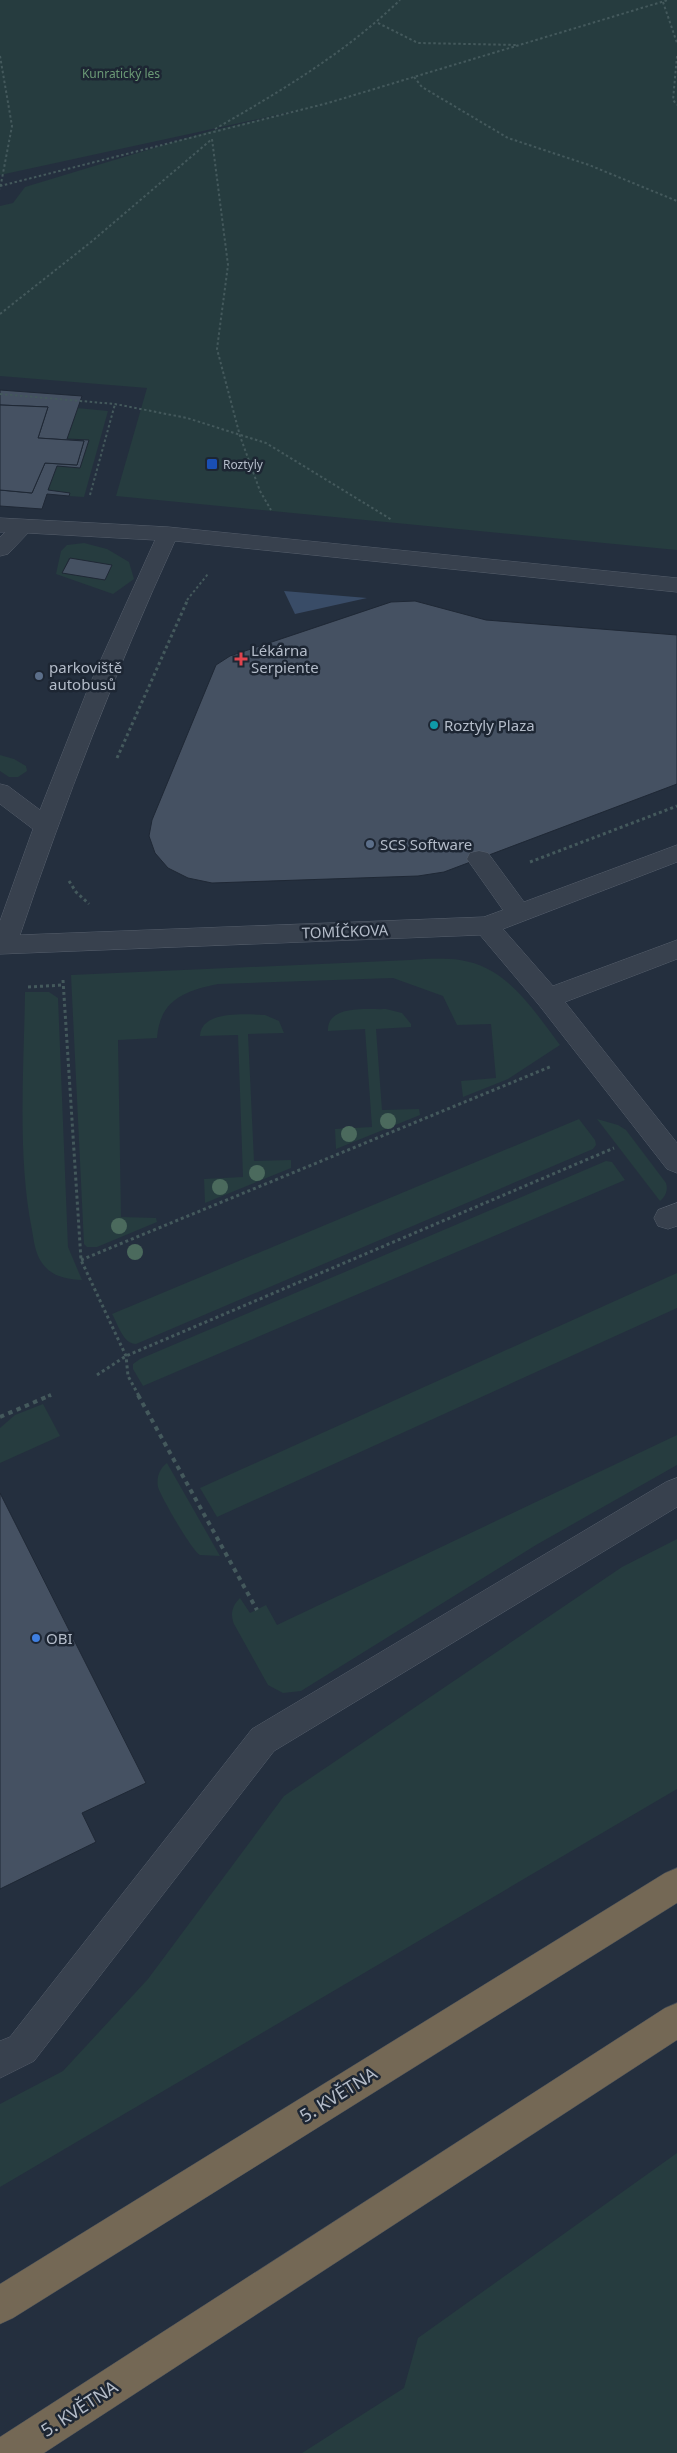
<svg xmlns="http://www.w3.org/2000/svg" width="677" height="2453" viewBox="0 0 677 2453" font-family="'Noto Sans',sans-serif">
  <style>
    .green { fill: #263c3f; fill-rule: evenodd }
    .water { fill: #394c67 }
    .building { fill: #455162; stroke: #1f2835 }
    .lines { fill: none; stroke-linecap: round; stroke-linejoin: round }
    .minor-casing { stroke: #565f6c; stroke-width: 1 }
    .highway-casing { stroke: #434c59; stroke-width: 1 }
    .path-far2 { stroke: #44595c; stroke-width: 2; stroke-dasharray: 2.5 2.5; stroke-linecap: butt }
    .path-far1 { stroke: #44595c; stroke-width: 3; stroke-dasharray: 3 3; stroke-linecap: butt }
    .path { stroke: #44595c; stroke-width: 4; stroke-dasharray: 4.5 4.5; stroke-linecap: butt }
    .minor { fill: #38414e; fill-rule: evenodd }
    .highway { fill: #746855; fill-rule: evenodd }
    .tree { fill: #4b6a5d }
    .transit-dot { fill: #1a4fb4; stroke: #1d2633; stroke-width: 2 }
    .health-dot { fill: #e0444e; stroke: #1d2633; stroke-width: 2 }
    .service-dot { fill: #5c6f8a; stroke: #1d2633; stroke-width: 2 }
    .culture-dot { fill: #0f9aa8; stroke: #1d2633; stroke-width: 2 }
    .shop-dot { fill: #3f7fe0; stroke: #1d2633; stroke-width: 2 }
    .labels { text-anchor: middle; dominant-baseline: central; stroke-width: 5; stroke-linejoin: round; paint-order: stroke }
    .far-park-label { font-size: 12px; fill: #6b9a76; stroke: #1d2633 }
    .far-poi-label { font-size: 12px; fill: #b4bcc9; stroke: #1d2633; text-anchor: start }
    .poi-label { font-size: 15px; fill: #b4bcc9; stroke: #1d2633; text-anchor: start }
    .street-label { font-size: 15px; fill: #b4bcc9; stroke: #1d2633 }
    .near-street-label { font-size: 18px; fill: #b4bcc9; stroke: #1d2633 }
  </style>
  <rect width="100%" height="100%" fill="#242f3e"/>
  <g class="green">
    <path d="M0 0H677V550L116 496 147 388 0 376V206L13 203 25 187 210 131 309 108 0 175Z"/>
    <path d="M77 408 108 411 84 497 69 496 70 493 48 490 57 466 80 468 88 440 67 439Z"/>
    <path d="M84 543 107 549 129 562 134 579 113 594 56 574 61 551 67 545ZM69 558 111 565V566L104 580 62 573Z"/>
    <path d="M0 755 14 759 26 766 27 771 18 777H9L0 771Z"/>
    <path d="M410 960C426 959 444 958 460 960 508 967 533 1010 560 1045L508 1079 463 1097 461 1081 496 1078 491 1024 457 1025 443 996 393 978 218 984C184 991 160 1000 157 1038L118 1040 121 1217 156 1218 157 1222 97 1247H87L84 1244 71 975Z"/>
    <path d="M49 992 58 998 68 1247 82 1280C66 1279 52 1277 42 1263 35 1253 34 1241 32 1230 17 1156 24 1068 25 992Z"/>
    <path d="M386 1009 402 1013 411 1024V1027L376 1029 382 1110 419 1109 420 1115 336 1149 335 1129 372 1127 365 1029 328 1031C327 1004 368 1010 386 1009Z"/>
    <path d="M265 1015 279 1021 284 1033 248 1034 254 1161 291 1160V1168L205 1203 204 1179 243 1177 238 1035 200 1036C201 1010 246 1014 265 1015Z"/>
    <path d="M579 1119 595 1140 596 1145 593 1149 136 1344C123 1344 118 1324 112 1314Z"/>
    <path d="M597 1119 618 1125 626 1130 666 1183C668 1190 666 1196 660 1201Z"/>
    <path d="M606 1161 612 1162 625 1180 143 1386 133 1369V1364L140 1359Z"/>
    <path d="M677 1273V1308L217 1517 200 1488Z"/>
    <path d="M43 1404 60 1436 0 1463V1428L15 1415Z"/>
    <path d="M677 1435V1465L536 1545 301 1691 283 1693 268 1685 234 1624C230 1614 232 1606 240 1598L250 1613 266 1605 277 1625Z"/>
    <path d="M167 1463 220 1556 200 1555C192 1551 161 1497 158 1487 156 1477 160 1468 167 1463Z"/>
    <path d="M677 1539V1789L0 2187V2104L63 2071 148 1979 284 1796 622 1567Z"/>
    <path d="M677 2153V2453H302L404 2388 418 2338Z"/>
  </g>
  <path class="water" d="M284 591 367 598 295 614Z"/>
  <g class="building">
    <path d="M0 390 82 396 67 439 89 440 80 468 57 466 48 490 70 493 69 496 47 494 42 509 0 506V490L32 493 45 463 77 465 84 441 38 438 48 407 0 405Z"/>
    <path d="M0 405 48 407 38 438 84 441 77 465 45 463 32 493 0 490Z"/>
    <path d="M70 558 112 565 105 580 62 573Z"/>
    <path d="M415 601 486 620 677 635V784L444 872 418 876 212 883 188 878 168 868 155 853 149 836 152 820 216 665 230 656 391 602Z"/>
    <path d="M0 1493 146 1783 82 1813 96 1842 0 1889Z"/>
  </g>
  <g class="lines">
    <defs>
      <g id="minor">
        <path d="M0 518 168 527 677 578V592L175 541C116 670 65 801 20 935L484 917 503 910 467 859 470 853 479 851 488 853 524 902 677 845V862L503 929 553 986 677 940V959L565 1002 677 1143V1173L667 1169 539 1005 480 935 0 954V921L33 829 0 804V784L8 786 40 810 89 686 155 540 28 533 8 554 0 556V537L5 532H0Z"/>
        <path d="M677 1203V1226L668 1229 658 1226 654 1218 658 1210Z"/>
        <path d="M677 1478V1507L274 1751 34 2061 0 2078V2041L10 2037 252 1729 666 1482Z"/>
      </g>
      <g id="highway">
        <path d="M677 1868V1903L13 2318 0 2324V2284L665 1873Z"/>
        <path d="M677 2003V2040L44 2453H0V2437L665 2008Z"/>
      </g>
    </defs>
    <use href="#minor" class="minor-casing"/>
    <use href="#highway" class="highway-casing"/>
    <g class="path-far2">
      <path d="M663 2 677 43"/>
      <path d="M378 23 418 43 518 45"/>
      <path d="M0 56 12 126 0 189"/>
      <path d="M677 56 673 100 677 105"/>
      <path d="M414 77 422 87 508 138 589 165 677 201"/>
      <path d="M215 129C281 91 345 53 400 0"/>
      <path d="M0 186 328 103 668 0"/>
      <path d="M0 314 91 242 212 139 228 265 217 349 240 436 260 491 271 510"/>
      <path d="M0 394 115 404 187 418 266 443 392 520"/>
      <path d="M90 495 115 404"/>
      <path d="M187 600 208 574"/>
    </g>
    <g class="path-far1">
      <path d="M117 758 188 599"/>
      <path d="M530 862 677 806"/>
      <path d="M69 881 76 892 89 904"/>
      <path d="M63 980 81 1260 126 1356 128 1376 139 1396"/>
      <path d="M28 987 63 985"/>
      <path d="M81 1260 552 1066"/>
      <path d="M97 1375 126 1356 614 1148"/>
      <path d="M48 1396 53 1394"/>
    </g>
    <g class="path">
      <path d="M138 1395 257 1610"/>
      <path d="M0 1417 51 1395"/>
    </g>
    <use href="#minor" class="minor"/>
    <use href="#highway" class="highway"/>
  </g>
  <g class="tree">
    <circle cx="388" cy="1121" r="8"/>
    <circle cx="349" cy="1134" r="8"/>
    <circle cx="257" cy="1173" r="8"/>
    <circle cx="220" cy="1187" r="8"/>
    <circle cx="119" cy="1226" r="8"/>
    <circle cx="135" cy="1252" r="8"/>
  </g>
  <rect class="transit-dot" x="206" y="458" width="12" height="12" rx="2.5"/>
  <path class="health-dot" d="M238.5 651.5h5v5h5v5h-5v5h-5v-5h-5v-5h5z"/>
  <g class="service-dot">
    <circle cx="39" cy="676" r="5"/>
    <circle cx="370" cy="844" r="5"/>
  </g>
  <circle class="culture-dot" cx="434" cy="725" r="5"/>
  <circle class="shop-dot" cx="36" cy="1638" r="5"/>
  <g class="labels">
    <g class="far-park-label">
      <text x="121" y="73">Kunratický les</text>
    </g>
    <g class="far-poi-label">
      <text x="223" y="464">Roztyly</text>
    </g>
    <g class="poi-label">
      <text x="251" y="650">Lékárna<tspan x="251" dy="17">Serpiente</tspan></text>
      <text x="49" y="667">parkoviště<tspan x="49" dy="17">autobusů</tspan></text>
      <text x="444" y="725">Roztyly Plaza</text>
      <text x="380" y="844">SCS Software</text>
      <text x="46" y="1638">OBI</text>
    </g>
    <g class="street-label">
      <text transform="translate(345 931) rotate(-2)">TOMÍČKOVA</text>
    </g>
    <g class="near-street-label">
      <text transform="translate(338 2094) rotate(-32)">5. KVĚTNA</text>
      <text transform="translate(79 2408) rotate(-33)">5. KVĚTNA</text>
    </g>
  </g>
</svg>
